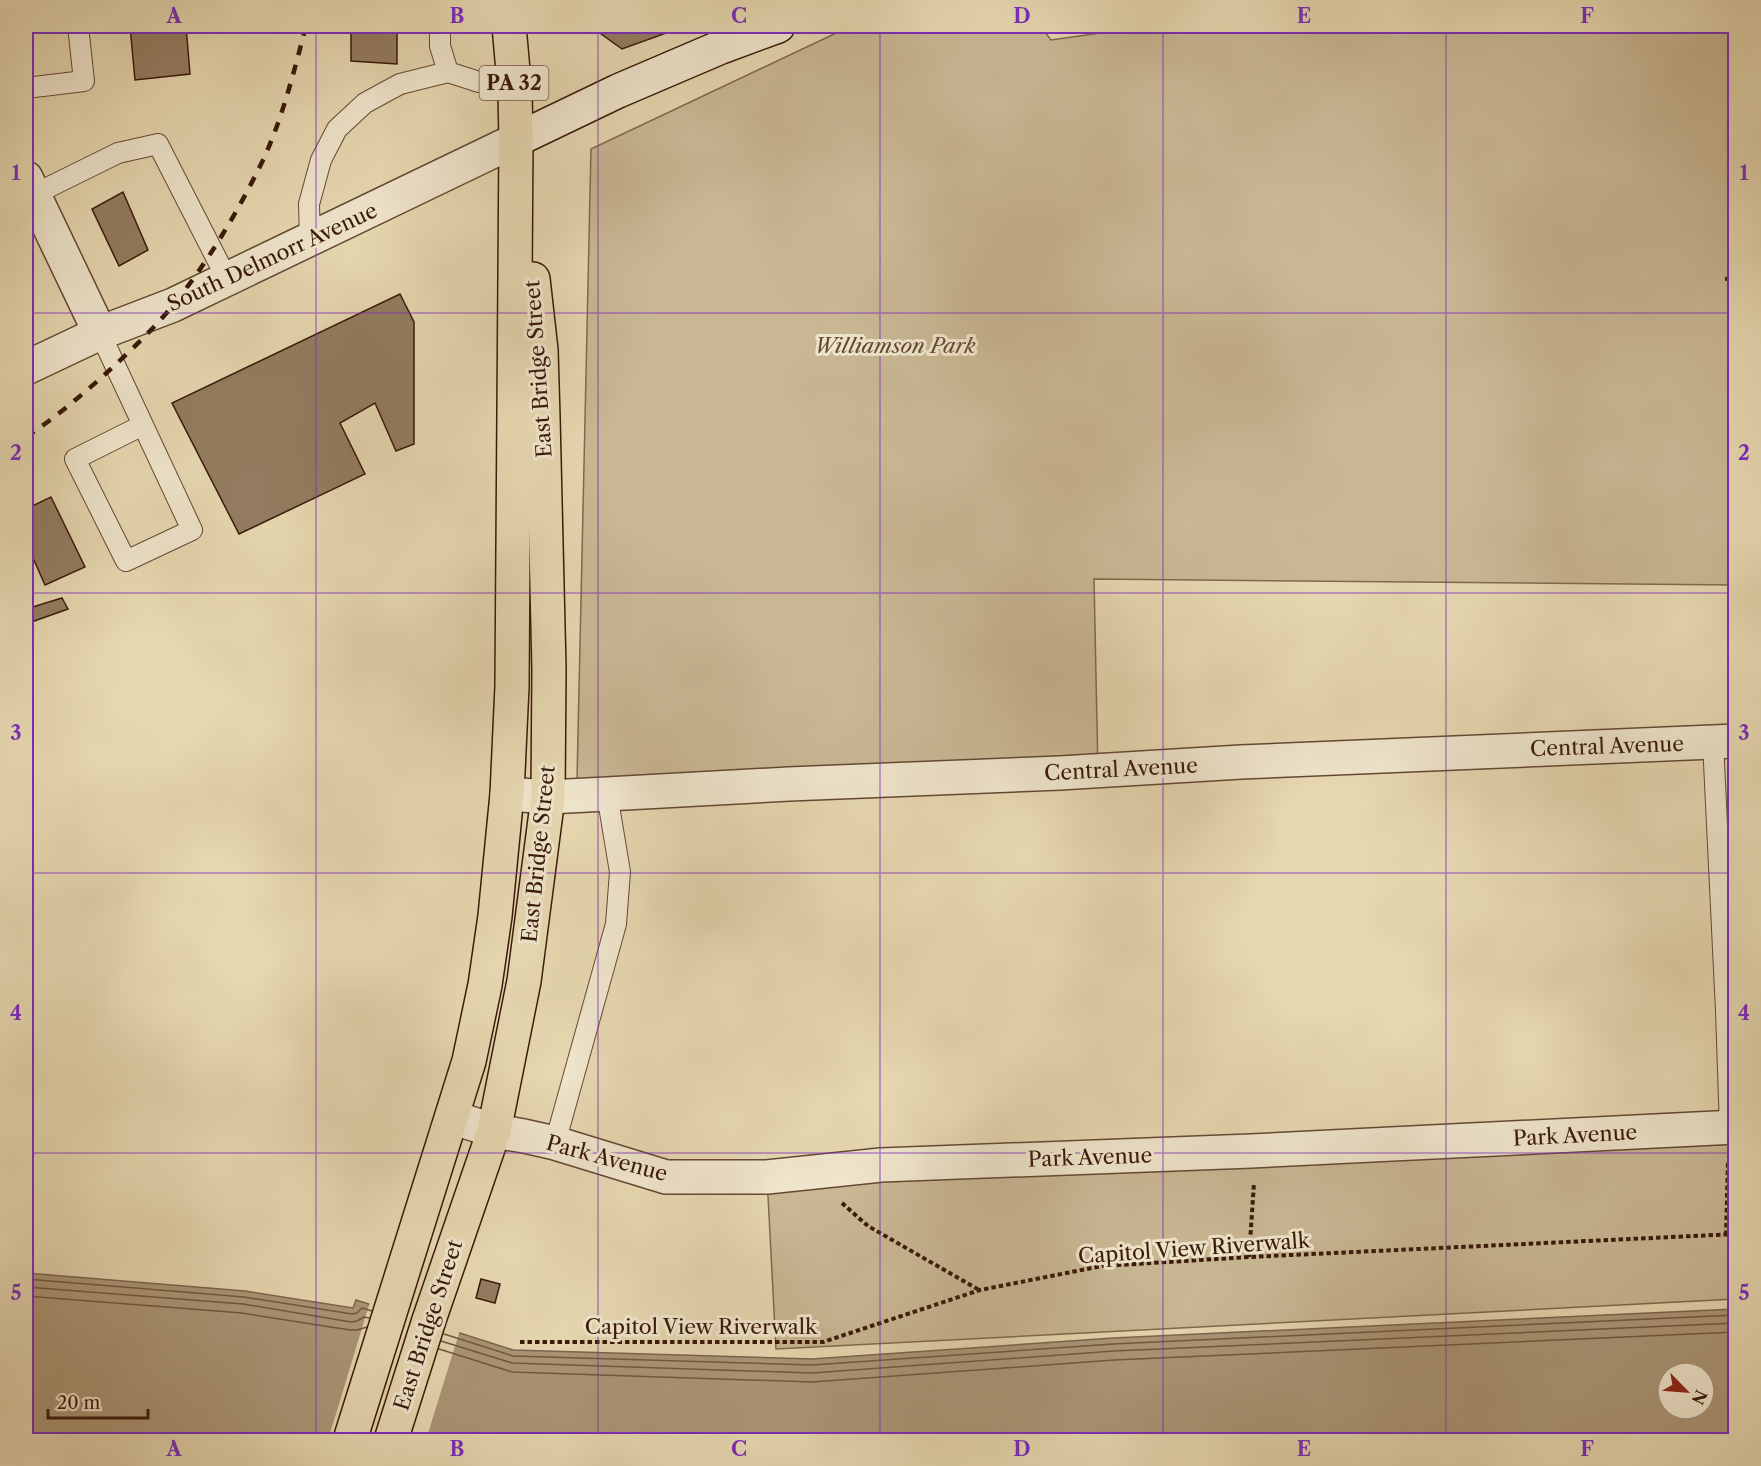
<svg xmlns="http://www.w3.org/2000/svg" width="1761" height="1466" viewBox="0 0 1761 1466" font-family="'Libre Caslon Text',serif">
  <style>
    .green { fill: #c9b794; stroke: #81684e; stroke-width: 1.5 }
    .water { fill: #ab9677; stroke: #7d644b; stroke-width: 1.5; fill-rule: evenodd }
    .pier { fill: #e6d7b0 }
    .lines { fill: none; stroke-linecap: round; stroke-linejoin: round }
    .shore { stroke: #725840; stroke-width: 1.5 }
    .building { fill: #937c60; stroke: #391909; stroke-width: 1.5 }
    .service-casing { stroke: #644833; stroke-width: 22 }
    .minor-casing { stroke: #644833; stroke-width: 36 }
    .secondary-casing { stroke: #391909; stroke-width: 36 }
    .primary-casing { stroke: #391909; stroke-width: 36 }
    .path { stroke: #391909; stroke-width: 4; stroke-dasharray: 4.5 3; stroke-linecap: butt }
    .service { stroke: #efe5cc; stroke-width: 20 }
    .minor { stroke: #efe5cc; stroke-width: 33 }
    .secondary { stroke: #efe5cc; stroke-width: 33 }
    .primary { stroke: #e6d7b0; stroke-width: 33 }
    .rail { stroke: #391909; stroke-width: 4.5; stroke-dasharray: 10 10; stroke-linecap: butt }
    .grid { fill: none; stroke: #7b2cbf; stroke-width: 1.5; stroke-opacity: 0.55 }
    .labels { text-anchor: middle; dominant-baseline: central; stroke-width: 6; stroke-linejoin: round; paint-order: stroke }
    .shield { fill: #efe5cc; stroke: #705644; stroke-width: 1.5 }
    .shield-label { font-size: 20px; font-weight: bold; fill: #391909 }
    .street-label { font-size: 21px; fill: #391909; stroke: #efe5cc }
    .park-label { font-size: 21px; font-style: italic; fill: #644833; stroke: #efe5cc }
    .neatline { fill: none; stroke: #7b2cbf; stroke-width: 2 }
    .grid-label { font-size: 20px; text-anchor: middle; font-weight: bold; fill: #7b2cbf }
  </style>
  <rect width="100%" height="100%" fill="#e6d7b0"/>
  <filter id="stains"><feTurbulence type="fractalNoise" baseFrequency=".00333" numOctaves="4"/><feColorMatrix values="0 0 0 0 .2 0 0 0 0 .09 0 0 0 0 .02 0 0 0 .5 -.17"/></filter>
  <radialGradient id="worn" r=".72"><stop offset=".6" stop-color="#630" stop-opacity="0"/><stop offset="1" stop-color="#630" stop-opacity=".3"/></radialGradient>
  <g class="green">
    <path d="M851 26H1040L1051 40 1150 26H1735V585L1094 579 1098 771 577 780 591 149Z"/>
    <path d="M1735 1133V1299L776 1349 767 1177Z"/>
  </g>
  <path class="water" d="M26 1273 245 1291 353 1308 356 1300 513 1350 812 1359 1113 1338 1735 1309V1440H26ZM1668 1373H1704V1409H1668Z"/>
  <path class="pier" d="M370 1302 460 1330 426 1440H328Z"/>
  <g class="lines">
    <g class="shore">
      <path d="M26 1279 244 1297 352 1314 357 1313 362 1308 372 1311"/>
      <path d="M26 1287 243 1304 351 1322 357 1321 364 1317 369 1318"/>
      <path d="M26 1296 242 1313 350 1330H357L367 1327"/>
      <path d="M444 1334 513 1356 812 1365 1113 1344 1736 1315"/>
      <path d="M441 1341 512 1363 812 1373 1114 1351 1736 1323"/>
      <path d="M439 1349 512 1372 812 1382 1114 1360 1736 1332"/>
    </g>
  </g>
  <g class="building">
    <path d="M130 26H186L190 74 135 80Z"/>
    <path d="M351 26H397V64L351 61Z"/>
    <path d="M590 26H683V27L622 49Z"/>
    <path d="M123 192 148 250 119 266 92 209Z"/>
    <path d="M400 294 414 322V444L396 451 375 403 340 423 365 474 239 534 172 403Z"/>
    <path d="M51 497 85 567 45 585 26 542V509Z"/>
    <path d="M62 598 68 609 26 624V609Z"/>
    <path d="M481 1279 500 1284 495 1303 476 1298Z"/>
  </g>
  <g class="lines">
    <defs>
      <g id="service">
        <path d="M440 26V46L448 72 479 82 514 80"/>
        <path d="M26 88 84 81 78 26"/>
        <path d="M33 195 118 153 158 144 227 279"/>
        <path d="M310 240 309 204 321 160 337 129 365 103 400 84 448 72"/>
        <path d="M100 333 192 530 126 561 75 459 143 425"/>
        <path d="M1713 742 1726 1011 1730 1128"/>
        <path d="M555 1143 616 924 620 872 607 794"/>
      </g>
      <g id="minor">
        <path d="M26 178 100 333"/>
        <path d="M26 368 100 333 173 305 516 140"/>
        <path d="M507 794 548 797 607 794 789 784 1060 773 1241 762 1736 741"/>
        <path d="M452 1117 494 1131 524 1136 555 1143 666 1177H767L881 1165 1251 1151 1736 1127"/>
      </g>
      <path id="secondary" d="M516 140 618 91 721 47 778 26"/>
      <g id="primary">
        <path d="M350 1440 469 1061 485 985 495 916 507 794 512 686 516 140 515 93 509 26"/>
        <path d="M391 1440 429 1320 494 1131 524 981 548 797 549 669 543 418 541 350 533 279"/>
      </g>
    </defs>
    <use href="#service" class="service-casing"/>
    <use href="#minor" class="minor-casing"/>
    <use href="#secondary" class="secondary-casing"/>
    <use href="#primary" class="primary-casing"/>
    <g class="path">
      <path d="M1725 279 1736 278"/>
      <path d="M842 1203 868 1226 979 1290"/>
      <path d="M1726 1235 1728 1161"/>
      <path d="M1249 1257 1254 1183"/>
      <path d="M520 1342H823L980 1290 1102 1266 1249 1257 1736 1234"/>
    </g>
    <use href="#service" class="service"/>
    <use href="#minor" class="minor"/>
    <use href="#secondary" class="secondary"/>
    <use href="#primary" class="primary"/>
    <path class="rail" d="M26 437C52 420 77 399 101 378 126 355 153 330 175 303 209 260 239 210 263 160 283 117 294 71 306 26"/>
  </g>
  <path class="grid" d="M316 26V1440M598 26V1440M880 26V1440M1163 26V1440M1446 26V1440M26 313H1736M26 593H1736M26 873H1736M26 1153H1736"/>
  <g class="labels">
    <rect class="shield" x="479.5" y="66" width="69" height="34" rx="4.5"/>
    <g class="shield-label">
      <text x="514" y="83">PA 32</text>
    </g>
    <g class="street-label">
      <text transform="translate(272 257) rotate(-25)">South Delmorr Avenue</text>
      <text transform="translate(538 369) rotate(-94)">East Bridge Street</text>
      <text transform="translate(1607 746) rotate(-2)">Central Avenue</text>
      <text transform="translate(1121 769) rotate(-3)">Central Avenue</text>
      <text transform="translate(538 854) rotate(-84)">East Bridge Street</text>
      <text transform="translate(1575 1135) rotate(-3)">Park Avenue</text>
      <text transform="translate(1090 1157) rotate(-2)">Park Avenue</text>
      <text transform="translate(607 1158) rotate(15)">Park Avenue</text>
      <text transform="translate(1194 1248) rotate(-4)">Capitol View Riverwalk</text>
      <text transform="translate(428 1325) rotate(-72)">East Bridge Street</text>
      <text x="701" y="1326">Capitol View Riverwalk</text>
    </g>
    <g class="park-label">
      <text x="895" y="345">Williamson Park</text>
    </g>
  </g>
  <rect width="1761" height="1466" fill="none" stroke="#e6d7b0" stroke-width="66"/>
  <g transform="translate(1686 1391) rotate(115)"><circle r="28" fill="#efe5cc" stroke="#a6937e" stroke-width="1.5"/>
  <path d="M0-4.5L10 22L0 15L-10 22Z" fill="#8f2418"/>
  <text y="-9" font-size="16" font-weight="bold" text-anchor="middle" fill="#391909">N</text>
  </g>
  <path d="M48 1409v9h100v-9" fill="none" stroke="#391909" stroke-width="3"/>
  <text x="57" y="1409" font-size="18" fill="#391909" stroke="#efe5cc" stroke-width="4.5" paint-order="stroke">20 m</text>
  <rect x="33" y="33" width="1695" height="1400" class="neatline"/>
  <g class="grid-label">
    <text x="174" y="23">A</text>
    <text x="457" y="23">B</text>
    <text x="739" y="23">C</text>
    <text x="1022" y="23">D</text>
    <text x="1304" y="23">E</text>
    <text x="1587" y="23">F</text>
    <text x="16" y="180">1</text>
    <text x="1744" y="180">1</text>
    <text x="16" y="460">2</text>
    <text x="1744" y="460">2</text>
    <text x="16" y="740">3</text>
    <text x="1744" y="740">3</text>
    <text x="16" y="1020">4</text>
    <text x="1744" y="1020">4</text>
    <text x="16" y="1300">5</text>
    <text x="1744" y="1300">5</text>
    <text x="174" y="1456">A</text>
    <text x="457" y="1456">B</text>
    <text x="739" y="1456">C</text>
    <text x="1022" y="1456">D</text>
    <text x="1304" y="1456">E</text>
    <text x="1587" y="1456">F</text>
  </g>
  <rect width="100%" height="100%" filter="url(#stains)"/>
  <rect width="100%" height="100%" fill="url(#worn)"/>
</svg>
